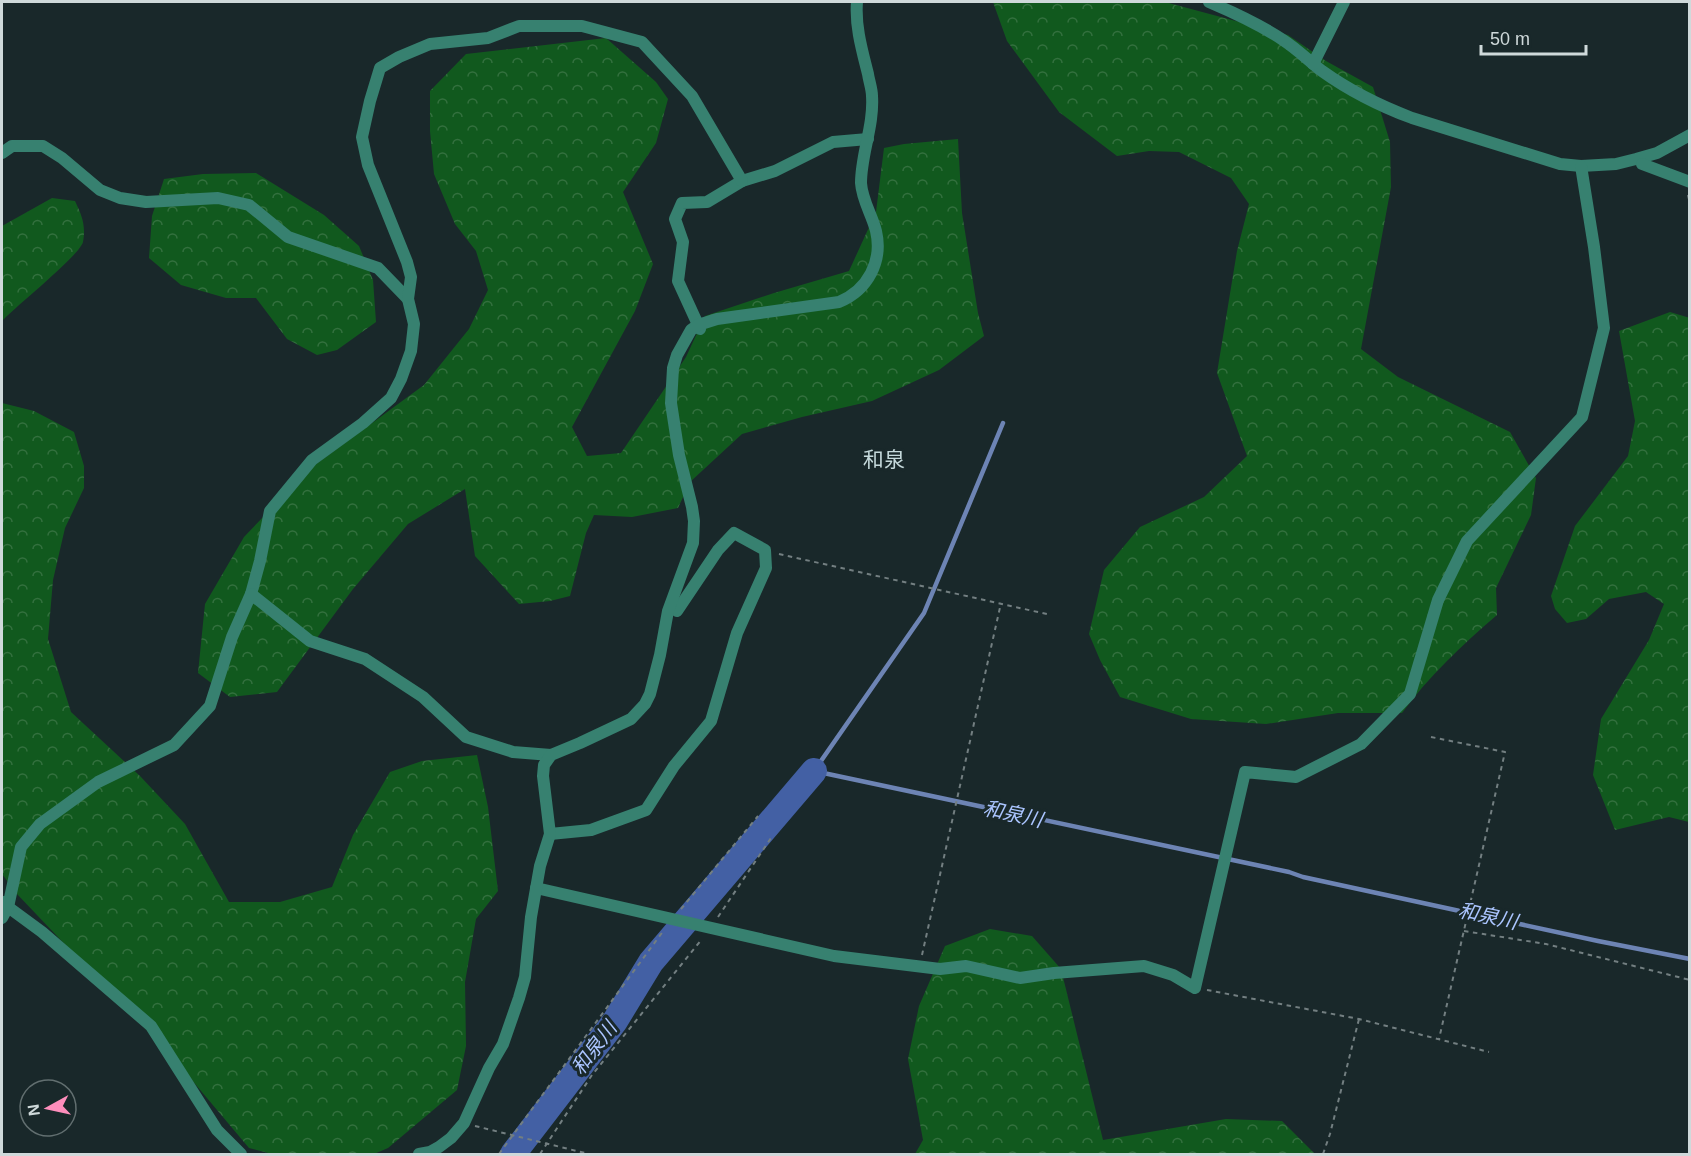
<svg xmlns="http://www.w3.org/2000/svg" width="1691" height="1156" viewBox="0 0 1691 1156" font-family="Arial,'Noto Sans JP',sans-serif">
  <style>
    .forest { fill: url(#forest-crowns) }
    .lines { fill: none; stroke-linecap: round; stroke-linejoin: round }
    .stream { stroke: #6d84b4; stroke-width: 4.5 }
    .river { stroke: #4360a4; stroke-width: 26 }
    .path { stroke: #737f81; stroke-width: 2; stroke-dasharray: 4.5 4.5; stroke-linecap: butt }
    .minor { stroke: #378170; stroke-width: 12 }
    .tertiary { stroke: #378170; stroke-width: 12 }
    .labels { text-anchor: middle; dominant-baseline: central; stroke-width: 6; stroke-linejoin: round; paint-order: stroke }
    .water-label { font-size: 20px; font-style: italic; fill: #abc5ff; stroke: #19282a }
    .quarter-label { font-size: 21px; fill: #c5d9db; stroke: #19282a }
  </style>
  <defs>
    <pattern id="forest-crowns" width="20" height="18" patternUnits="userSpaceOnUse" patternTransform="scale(1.5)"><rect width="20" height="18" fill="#11591e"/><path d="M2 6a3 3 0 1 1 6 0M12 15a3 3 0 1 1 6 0" fill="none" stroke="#33703e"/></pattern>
  </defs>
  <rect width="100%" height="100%" fill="#19282a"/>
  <g class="forest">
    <path d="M993 2H1165L1288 35 1326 61 1373 87 1390 142 1391 187 1361 349 1398 377 1510 432 1536 478 1531 515 1496 588 1497 615C1462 645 1429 676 1402 713H1338L1266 724 1191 719 1120 697 1100 660 1089 634 1104 570 1140 527 1204 497 1247 456 1217 373 1237 251 1249 204 1231 178 1179 152 1149 151 1117 156 1059 112 1007 41Z"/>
    <path d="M606 38 656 82 668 99 656 143 623 192 653 264 635 311 572 427 587 456 621 453 686 357 705 316 774 293 849 271 876 212 884 148 904 144 958 139 962 213 978 313 984 336 939 370 872 401 802 417 742 434 690 482 678 508 632 517 594 515 586 533 570 596 550 601 519 604 475 556 465 489 408 524 353 589 277 692 230 697 198 673 205 604 244 537 308 470 424 385 469 329 488 290 476 251 455 224 434 174 430 131V91L466 54Z"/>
    <path d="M256 173 324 215 359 246 373 280 376 322 337 350 317 355 287 339 256 298H226L181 285 149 258 152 216 164 179 203 174Z"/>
    <path d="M52 198 75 201C82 216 86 225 83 242 80 255 15 307 2 321V226Z"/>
    <path d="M1670 312 1690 318 1689 822 1669 817 1615 830 1593 775 1601 719 1649 640 1664 604 1646 592 1609 599 1586 619 1567 623 1555 609 1551 596 1575 526 1628 456 1635 421 1619 331Z"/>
    <path d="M2 403 34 411 74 432 84 466V488L65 528 53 580 48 639 71 712 140 776 185 824 229 902H280L332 887 353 835 390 772 422 761 477 755 488 807 498 891 476 919 465 982 466 1046 457 1090 388 1148 374 1154H272L249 1148 175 1060 17 894 2 874Z"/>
    <path d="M990 929 1032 936 1061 969 1103 1140 1226 1119 1282 1121 1315 1154H915L923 1140 908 1059 919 1006 945 946Z"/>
  </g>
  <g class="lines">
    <path class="stream" d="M1003 423 924 613 814 771 1289 872 1303 877 1598 941 1690 959"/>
    <path class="river" d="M513 1154 615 1021 651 962 814 771"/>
    <g class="path">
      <path d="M1688 195 1690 204"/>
      <path d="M779 554 1051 615"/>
      <path d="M1431 737 1505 752 1439 1039"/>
      <path d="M681 909 758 816"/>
      <path d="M718 917 773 835"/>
      <path d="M1464 931 1546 944 1690 980"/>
      <path d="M922 955 1001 603"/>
      <path d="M1207 990 1359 1019 1489 1052"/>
      <path d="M475 1126 589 1154"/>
      <path d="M499 1154 664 930"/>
      <path d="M540 1154 592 1075 702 939"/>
      <path d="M1323 1154 1330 1134 1359 1019"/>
    </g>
    <g class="minor">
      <path d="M1209 2C1235 13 1259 24 1283 40 1297 49 1309 61 1322 71 1350 91 1380 106 1412 118L1560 164 1581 166 1616 164 1636 159 1657 153 1690 135"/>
      <path d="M2 153 12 146H43L62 158 100 190 120 198 146 202 218 198 249 205 288 237 378 268 408 299"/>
      <path d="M1642 164 1690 182"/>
      <path d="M700 329 678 281 683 242 675 219 682 203 707 202 742 181 775 171 833 142 868 139"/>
      <path d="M251 594 260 561 270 511 312 460 363 423 391 398 401 379 411 351 414 324 408 299 411 277 407 262 368 165 362 137 370 101 380 68 399 57 430 44 488 38 519 26H582L642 42 692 96 742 181"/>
      <path d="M550 834 591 830 646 810 674 766 711 721 737 633 766 568 765 550 734 533 718 550 677 611"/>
      <path d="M536 888 834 956 940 969 966 966 1020 978 1054 973 1144 966 1173 975 1195 988 1245 772 1296 777 1361 744 1410 694 1438 600 1467 541 1582 417 1604 328 1594 247 1581 166"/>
      <path d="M4 902 8 907 42 932 151 1026 217 1130 241 1154"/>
      <path d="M2 918 8 907 21 847 40 824 98 782 174 745 210 706 232 637 251 594 310 641 365 659 423 697 466 737 513 752 551 755"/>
      <path d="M419 1154 430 1152 439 1147 451 1138 464 1123 489 1068 503 1044 519 998 525 977 531 917 540 866 550 834 543 776 544 765 551 755 580 743 631 719 645 704 650 694 660 655 668 611 693 543 694 521 692 507 679 455 671 403 673 368 677 355 691 330 698 325 717 319 839 302C868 290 883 261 876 231 872 215 862 200 861 183 861 154 874 126 872 96 872 89 869 81 868 74 862 50 855 26 857 2"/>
    </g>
    <path class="tertiary" d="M1313 64 1344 2"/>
  </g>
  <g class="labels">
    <g class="water-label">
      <text transform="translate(1013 814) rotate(12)">和泉川</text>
      <text transform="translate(1488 916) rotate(12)">和泉川</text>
      <text transform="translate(594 1048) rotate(-53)">和泉川</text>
    </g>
    <g class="quarter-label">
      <text x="884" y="459">和泉</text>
    </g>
  </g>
  <rect width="1691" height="1156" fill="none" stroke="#cfd9da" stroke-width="6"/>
  <g transform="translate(48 1108) rotate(262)"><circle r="28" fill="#19282a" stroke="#626f70" stroke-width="1.5"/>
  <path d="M0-4.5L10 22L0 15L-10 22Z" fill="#fe8ebc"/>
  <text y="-9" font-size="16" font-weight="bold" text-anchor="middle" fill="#cfd9da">N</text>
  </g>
  <path d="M1481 45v9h105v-9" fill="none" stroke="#cfd9da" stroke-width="3"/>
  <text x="1490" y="45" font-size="18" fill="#cfd9da" stroke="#19282a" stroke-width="4.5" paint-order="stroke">50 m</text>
</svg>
